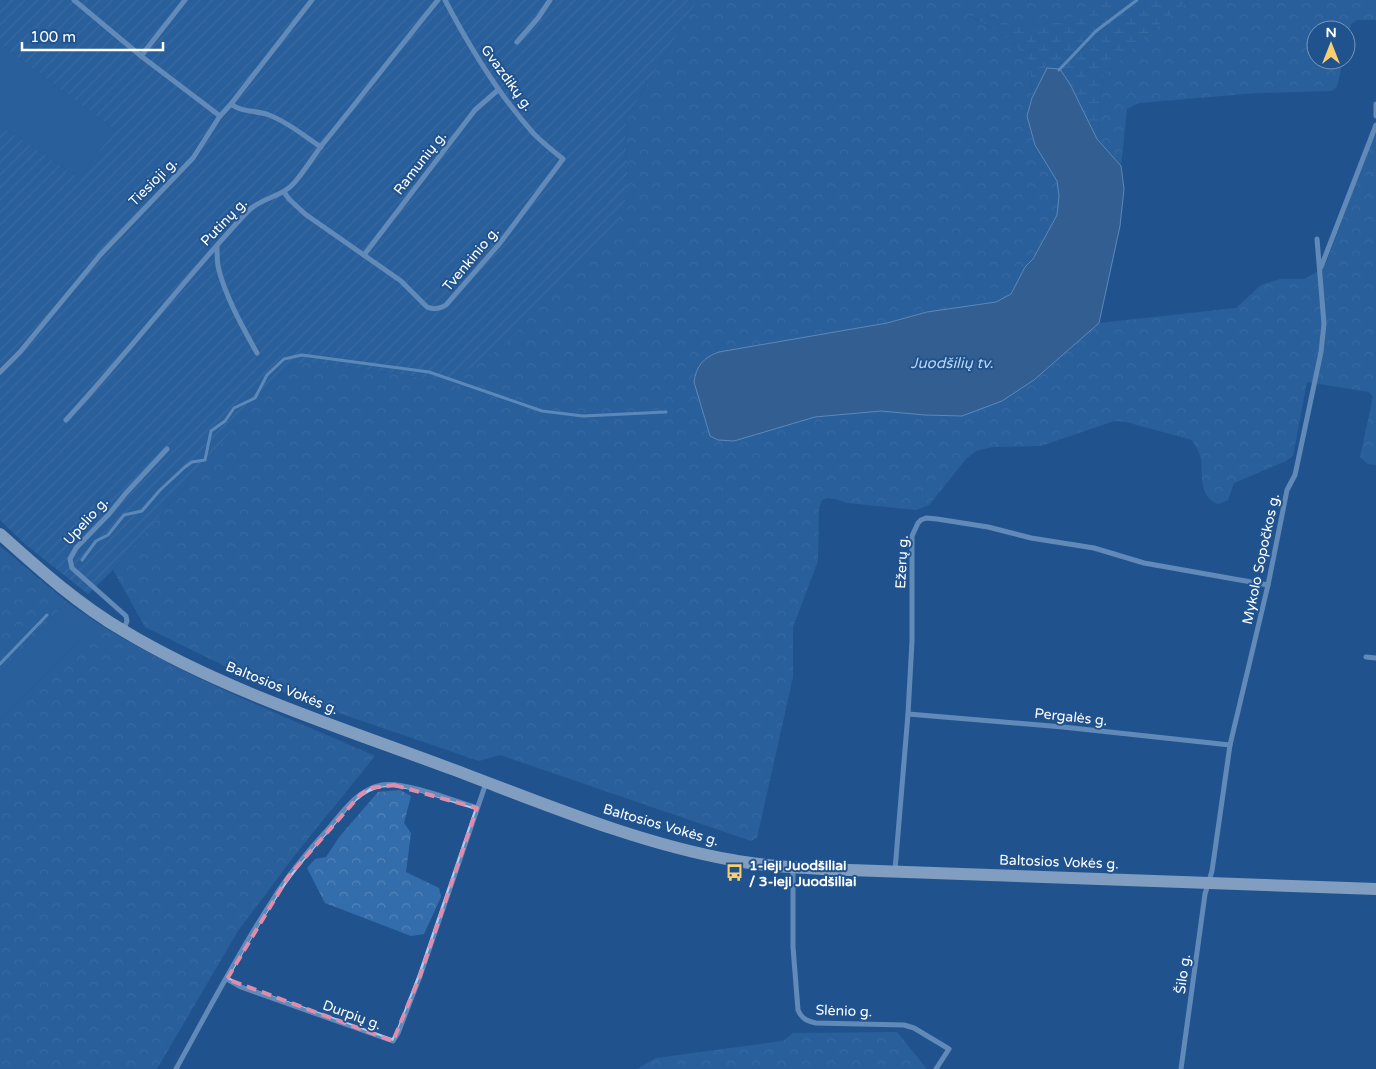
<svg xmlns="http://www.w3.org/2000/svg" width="1376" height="1069" viewBox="0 0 1376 1069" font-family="'Varela Round',sans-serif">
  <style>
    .grass { fill: #346dab }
    .forest { fill: url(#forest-crowns) }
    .wetland { fill: url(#wetland-marsh) }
    .garden { fill: url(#garden-furrows) }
    .water { fill: #486b95; stroke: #a3c7ed }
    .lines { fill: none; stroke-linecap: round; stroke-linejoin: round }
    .stream { stroke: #a3c7ed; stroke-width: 3 }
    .street { stroke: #b0ccec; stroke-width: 5 }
    .primary { stroke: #f5f9ff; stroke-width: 12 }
    .marked { fill: none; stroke: #e08cad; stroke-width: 4; stroke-dasharray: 10 6; stroke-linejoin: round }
    .labels { text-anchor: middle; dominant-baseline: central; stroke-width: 4; stroke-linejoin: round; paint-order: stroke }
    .street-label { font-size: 14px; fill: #fff; stroke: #20538e }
    .poi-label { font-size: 14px; font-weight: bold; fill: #fff; stroke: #20538e; text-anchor: start }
    .water-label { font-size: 15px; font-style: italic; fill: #bcd6f3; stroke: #20538e }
  </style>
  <defs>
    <pattern id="forest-crowns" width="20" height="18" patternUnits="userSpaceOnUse" patternTransform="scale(1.25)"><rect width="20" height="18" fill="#346dab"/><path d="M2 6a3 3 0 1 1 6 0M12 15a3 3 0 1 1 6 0" fill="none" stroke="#5283b8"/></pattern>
    <pattern id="wetland-marsh" width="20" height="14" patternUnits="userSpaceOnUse" patternTransform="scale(1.25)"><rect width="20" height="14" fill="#346dab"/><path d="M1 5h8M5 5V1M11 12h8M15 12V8" fill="none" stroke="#5283b8"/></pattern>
    <pattern id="garden-furrows" width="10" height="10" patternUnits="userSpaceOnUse" patternTransform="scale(1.25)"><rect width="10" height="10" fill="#346dab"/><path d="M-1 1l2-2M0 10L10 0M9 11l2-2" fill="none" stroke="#5283b8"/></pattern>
  </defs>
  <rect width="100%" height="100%" fill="#20538e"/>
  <g class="grass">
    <path d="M0 44 115 130 79 178 0 125Z"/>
    <path d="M67 602 99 624 76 645 0 719V674Z"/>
  </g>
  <g class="forest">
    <path d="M698 0H1092L1067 22 1015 26 980 13 967 15 996 30 1015 45 1030 62 1032 98 1027 116 1057 181 1059 196 1057 215 1033 259 1025 267 1011 294 996 302 927 312 887 323 719 352C704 361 696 364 694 382L776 428 815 417 881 411 925 415 962 416 1034 380 1099 323 1236 308 1261 285 1280 279H1304L1320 270 1326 263 1376 129V465L1368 464 1360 457 1373 397 1369 392 1307 382 1293 456 1286 461 1234 483 1228 500 1218 504C1197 496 1204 473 1200 455 1198 450 1195 445 1192 440L1126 422 1114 421 1041 446 992 447 976 451 966 459 929 505 916 510 847 503C838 500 831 496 822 500L819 508 818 561 793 627V677L757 838 751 841 500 755 479 761 333 711 261 684 145 627 113 570 279 375 295 363H317L432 379 456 378 617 224 628 178 625 127 629 114Z"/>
    <path d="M1189 0H1376V20H1357L1351 24 1346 47V30H1316V60H1343L1337 87 1331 91 1257 93 1139 103 1127 109 1121 166 1097 139 1103 76 1150 32Z"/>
    <path d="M0 546 67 602 0 674Z"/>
    <path d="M99 624C186 678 282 715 375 756L298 851 238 931 157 1069H0V719L76 645Z"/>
    <path d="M400 790 411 796 404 823 411 833 406 872 439 888 441 897 424 934 411 936 325 903 307 868 315 859 326 857 340 836 378 792Z"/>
    <path d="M897 1032 927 1069H637L656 1058 783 1041 793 1033Z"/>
  </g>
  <path class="wetland" d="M1092 0H1189L1150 32 1103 76 1097 139 1071 86 1047 68 1032 98 1030 62 1015 45 996 30 966 14 980 13 1015 26 1066 22Z"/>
  <path class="garden" d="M0 0H698L629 114 625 127 628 178 624 207 617 224 592 248 505 345 456 378 432 379 317 363H295L279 375 113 570 88 594 26 545 0 520V125L79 178 115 130 0 44Z"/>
  <path class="water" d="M1047 68 1060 69 1071 86 1097 139 1121 166 1124 189 1120 226 1099 323 1034 380 1002 401 962 416 925 415 881 411 815 417 734 441 718 440 710 436 694 382C696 366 704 357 719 352L887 323 927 312 996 302 1011 294 1025 267 1033 259 1057 215 1059 196 1057 181 1035 145 1027 116 1032 98Z"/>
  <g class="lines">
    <g class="stream">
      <path d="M1059 70 1096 31 1137 0"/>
      <path d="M82 560 96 541 108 535 124 515 142 511 160 490 185 467 192 462 205 460 211 431 225 421 234 408 255 398 267 375 284 359 302 355 429 372 542 411 583 416 666 412"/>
      <path d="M0 664 47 615"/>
    </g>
    <g class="street">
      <path d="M74 0 141 56 220 116"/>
      <path d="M517 42 538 18 550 0"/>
      <path d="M141 56 185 0"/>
      <path d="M231 104C242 113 257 110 269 115 288 122 304 136 321 147"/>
      <path d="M1376 104V116"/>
      <path d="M284 192 289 199 305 214 401 281 427 307C434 310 440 309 446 305L500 243 563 159C553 151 543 143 534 134 498 94 470 48 445 0"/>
      <path d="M217 246C217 252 217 259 218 266 224 294 243 328 257 353"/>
      <path d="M364 255 475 110 498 90"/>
      <path d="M1321 267 1376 125"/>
      <path d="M0 372 20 352 101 254 193 158 220 116 231 104 312 0"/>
      <path d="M66 420C129 352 185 278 248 211 262 197 283 197 295 182 305 170 313 157 322 145 361 97 399 48 438 0"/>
      <path d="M123 631 127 621 126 616 72 568 70 559 76 548 109 514 126 493 167 449"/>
      <path d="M1366 657 1376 658"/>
      <path d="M908 714 1063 727 1230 745"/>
      <path d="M793 867V947L798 1010C802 1019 807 1021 816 1023L904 1025 914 1028 949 1049 936 1069"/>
      <path d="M895 870 908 714 912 641V536L918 523 921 520 926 518 937 519 988 527 1031 538 1094 548 1144 563 1268 585"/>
      <path d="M227 979 241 987 393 1041 398 1033 420 976 486 783"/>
      <path d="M176 1069C207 1013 237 955 272 901 288 875 309 850 330 827 344 810 359 789 382 785 404 781 454 801 477 808"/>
      <path d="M1181 1069 1205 894 1212 871 1230 745 1268 585 1287 490 1295 475 1321 352 1324 324 1317 239"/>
    </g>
    <path class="primary" d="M0 534C39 569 79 605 124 631 224 691 340 727 449 768 540 802 636 843 732 860 761 866 792 867 822 869L1376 889"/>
  </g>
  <path d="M0 0H1376V1069H0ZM394 785 477 808 420 976 393 1041 227 979 288 877 360 795 370 788Z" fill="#20538e" fill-opacity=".55" fill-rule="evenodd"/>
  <path class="marked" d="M394 785 477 808 420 976 393 1041 227 979 288 877 360 795 370 788Z"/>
  <defs>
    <symbol id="bus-bare" viewBox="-9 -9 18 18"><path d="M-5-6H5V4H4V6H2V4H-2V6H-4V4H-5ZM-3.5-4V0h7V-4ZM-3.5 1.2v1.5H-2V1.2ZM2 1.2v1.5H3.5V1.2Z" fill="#f9cf71" stroke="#20538e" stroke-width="2.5" paint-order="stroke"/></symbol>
  </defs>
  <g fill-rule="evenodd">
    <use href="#bus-bare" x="722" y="860" width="25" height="25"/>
  </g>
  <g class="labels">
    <g class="street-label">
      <text transform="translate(507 78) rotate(54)">Gvazdikų g.</text>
      <text transform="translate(420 163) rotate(-52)">Ramunių g.</text>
      <text transform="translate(153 182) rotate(-45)">Tiesioji g.</text>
      <text transform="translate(224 222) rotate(-46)">Putinų g.</text>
      <text transform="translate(471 259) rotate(-50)">Tvenkinio g.</text>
      <text transform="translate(86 521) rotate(-48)">Upelio g.</text>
      <text transform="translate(1261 559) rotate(-78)">Mykolo Sopočkos g.</text>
      <text transform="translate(902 562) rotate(-87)">Ežerų g.</text>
      <text transform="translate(282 688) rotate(22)">Baltosios Vokės g.</text>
      <text transform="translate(1071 717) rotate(6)">Pergalės g.</text>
      <text transform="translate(661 825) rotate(16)">Baltosios Vokės g.</text>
      <text transform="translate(1059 862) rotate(2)">Baltosios Vokės g.</text>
      <text transform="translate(1183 974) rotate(-82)">Šilo g.</text>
      <text transform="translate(844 1011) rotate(2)">Slėnio g.</text>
      <text transform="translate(352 1015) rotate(20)">Durpių g.</text>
    </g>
    <g class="poi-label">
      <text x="749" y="865">1-ieji Juodšiliai<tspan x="749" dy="16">/ 3-ieji Juodšiliai</tspan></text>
    </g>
    <g class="water-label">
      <text x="952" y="363">Juodšilių tv.</text>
    </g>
  </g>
  <g transform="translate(1331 45)"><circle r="24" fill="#20538e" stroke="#7998bb"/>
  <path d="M0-4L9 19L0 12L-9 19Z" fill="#f9cf71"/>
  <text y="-8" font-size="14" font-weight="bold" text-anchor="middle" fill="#ffffff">N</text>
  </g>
  <path d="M22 42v8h141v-8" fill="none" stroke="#ffffff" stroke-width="2.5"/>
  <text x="30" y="42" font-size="15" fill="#ffffff" stroke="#20538e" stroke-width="4" paint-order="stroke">100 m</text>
</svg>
